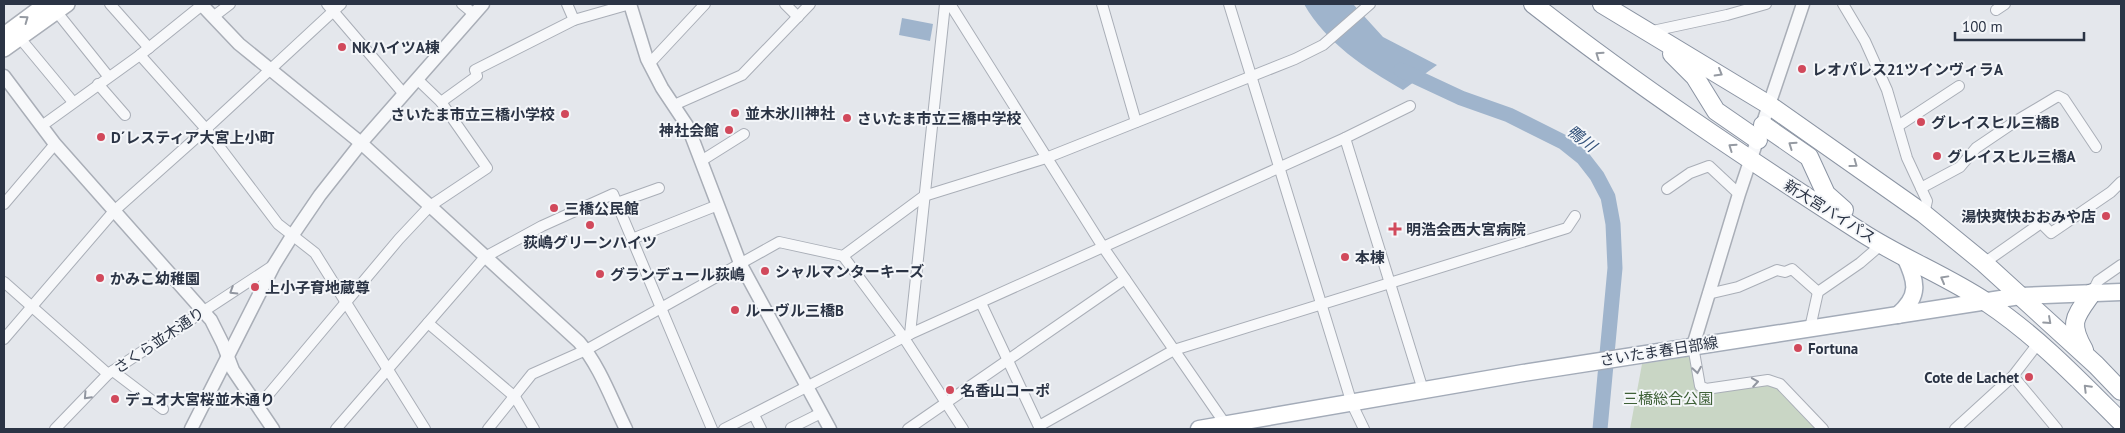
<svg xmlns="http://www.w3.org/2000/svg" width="2125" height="433" viewBox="0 0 2125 433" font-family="'PT Sans','Noto Sans JP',sans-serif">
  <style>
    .green { fill: #c9d6c5 }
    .water { fill: #9fb4cc }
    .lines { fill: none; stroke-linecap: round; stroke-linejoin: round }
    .river { stroke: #9fb4cc; stroke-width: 15 }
    .minor-casing { stroke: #a9aeb7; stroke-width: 12 }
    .tertiary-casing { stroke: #a9aeb7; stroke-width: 15 }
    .secondary-casing { stroke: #a9aeb7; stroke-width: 18 }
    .primary-casing { stroke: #a3abb8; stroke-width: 19 }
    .trunk-casing { stroke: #8b94a3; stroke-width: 20 }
    .minor { stroke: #f7f8fa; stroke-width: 10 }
    .tertiary { stroke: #f7f8fa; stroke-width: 12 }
    .secondary { stroke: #fff; stroke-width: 15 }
    .primary { stroke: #fff; stroke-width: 16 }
    .trunk { stroke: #fff; stroke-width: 18 }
    .oneway { stroke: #959aa2 }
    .oneway2 { stroke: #9196a0 }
    .poi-dot { fill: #d1495b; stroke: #f4f6f9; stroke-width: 2 }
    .labels { text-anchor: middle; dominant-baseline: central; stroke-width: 4; stroke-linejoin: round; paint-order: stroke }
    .poi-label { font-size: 15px; font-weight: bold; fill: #2b3445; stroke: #f4f6f9; text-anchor: start }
    .street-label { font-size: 15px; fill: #2b3445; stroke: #f4f6f9 }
    .park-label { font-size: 15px; fill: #3f6138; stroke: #f4f6f9 }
    .water-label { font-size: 16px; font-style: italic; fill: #34527a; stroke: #f4f6f9 }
  </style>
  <rect width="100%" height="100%" fill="#e4e7ec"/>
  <path class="green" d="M1692 356 1698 387 1767 383 1780 389 1817 429H1630L1642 364Z"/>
  <g class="water">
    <path d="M1304 4H1353L1383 37 1437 65 1403 90C1365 68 1326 43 1304 4Z"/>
    <path d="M902 18 933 24 930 41 899 35Z"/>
  </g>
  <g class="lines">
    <path class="river" d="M1401 70 1461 98 1509 115 1563 142 1583 158 1597 176 1608 197 1613 224 1615 268 1600 429"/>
    <defs>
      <g id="minor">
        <path d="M110 4 149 48"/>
        <path d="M327 4 404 94"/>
        <path d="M462 4 474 14"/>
        <path d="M567 4 574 20"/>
        <path d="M785 4 798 17"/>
        <path d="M950 4 1103 247 1228 428"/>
        <path d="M1102 4 1136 122"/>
        <path d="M1229 4 1352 404 1364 429"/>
        <path d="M1843 4 1865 41 1887 90 1907 158 1927 201 1924 214"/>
        <path d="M1996 10 2005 4"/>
        <path d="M56 11 108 76"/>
        <path d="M213 17 230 4"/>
        <path d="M1648 32 1727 15 1766 4"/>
        <path d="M19 37 73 102"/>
        <path d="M140 55 206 129 278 224 315 253 425 429"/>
        <path d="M649 64 705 4"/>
        <path d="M98 84 125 115"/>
        <path d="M441 102 477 76 475 70 574 20 630 4"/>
        <path d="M674 105 742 75 810 4"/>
        <path d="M43 125 140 55 202 5"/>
        <path d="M1898 126 1959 86"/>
        <path d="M1345 138 1423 390"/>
        <path d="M701 161 744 134"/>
        <path d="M1921 188 1960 167 1976 148 2016 121 2058 96 2064 99 2096 147"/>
        <path d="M1667 189 1690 173 1709 166 1739 194"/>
        <path d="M617 203 659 188"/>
        <path d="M4 204 55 144"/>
        <path d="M632 239 718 205"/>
        <path d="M843 256 904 338 963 429"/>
        <path d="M1984 263 2041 223 2051 233 2111 192 2121 182"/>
        <path d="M4 282 108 374"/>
        <path d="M2092 293 2098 281 2121 265"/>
        <path d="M1708 294 1738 287 1777 270 1785 272 1792 269 1818 292"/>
        <path d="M981 303 1040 429"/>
        <path d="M428 323 515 397 534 429"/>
        <path d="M1810 328 1818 292 1860 263 1882 244"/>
        <path d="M910 334 945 4"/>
        <path d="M4 339 114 211 206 129 341 4"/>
        <path d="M1693 346 1700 386 1706 389 1768 380 1780 384 1823 429"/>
        <path d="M113 371 163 409"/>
        <path d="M2013 376 2057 429"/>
        <path d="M258 407 399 239 430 206 487 168 441 102 417 79"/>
        <path d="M754 415 761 429"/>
        <path d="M1039 426 1174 350 1567 228 1575 216"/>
        <path d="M791 428 821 413"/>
        <path d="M55 429 108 374 274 265"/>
        <path d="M336 429 485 257 542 226 613 194 712 429"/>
        <path d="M488 429 532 374 586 350 779 242 843 256 924 196 1046 158 1295 59 1323 45 1370 4"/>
        <path d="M724 429 910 334 1345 138 1410 106"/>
        <path d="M908 429 1125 279"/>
        <path d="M1955 429 2013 376 2040 341"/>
      </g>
      <g id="tertiary">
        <path d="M201 4 239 44 361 143 579 342C600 366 612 401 626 429"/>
        <path d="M630 4 647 59 662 88 688 127 740 263 830 429"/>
        <path d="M4 76 55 144 211 320 223 344 233 370 273 429"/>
        <path d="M1693 346 1739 194 1803 4"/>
        <path d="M191 429 274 265 292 236 320 195 361 143 483 4"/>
      </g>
      <g id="secondary">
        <path d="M4 35 46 4"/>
        <path d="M4 49 67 4"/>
      </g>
      <g id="primary">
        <path d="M1898 315C1920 296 1917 282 1905 257"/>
        <path d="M1199 429 1523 373 2020 296 2121 292"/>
      </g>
      <g id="trunk">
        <path d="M1533 4C1638 86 1749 160 1861 232 1901 258 1947 276 1986 302 2037 336 2078 379 2121 422"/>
        <path d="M1602 4 1769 105 1924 214 1984 263 2096 365 2121 391"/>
        <path d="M1672 54 1695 77 1716 111 1758 140"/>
        <path d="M1763 125 1809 157 1826 194 1844 210"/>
        <path d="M2084 350C2068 322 2075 317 2092 293"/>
      </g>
    </defs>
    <use href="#minor" class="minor-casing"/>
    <use href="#tertiary" class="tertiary-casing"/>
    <use href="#secondary" class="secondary-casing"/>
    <use href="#primary" class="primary-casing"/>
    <use href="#trunk" class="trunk-casing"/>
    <use href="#minor" class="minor"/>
    <use href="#tertiary" class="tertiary"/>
    <use href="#secondary" class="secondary"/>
    <use href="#primary" class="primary"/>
    <use href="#trunk" class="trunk"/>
  </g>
  <defs><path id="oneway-chevron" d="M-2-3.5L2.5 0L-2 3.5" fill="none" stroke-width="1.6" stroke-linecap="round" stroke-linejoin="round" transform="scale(1.25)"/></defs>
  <g class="oneway">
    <use href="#oneway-chevron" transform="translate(25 19) rotate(-36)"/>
    <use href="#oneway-chevron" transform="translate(1599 55) rotate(-145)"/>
    <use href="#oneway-chevron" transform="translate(1719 73) rotate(30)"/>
    <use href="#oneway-chevron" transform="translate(1792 145) rotate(-145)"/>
    <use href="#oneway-chevron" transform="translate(1732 147) rotate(-145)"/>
    <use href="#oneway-chevron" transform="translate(1854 164) rotate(36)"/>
    <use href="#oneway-chevron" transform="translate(1944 279) rotate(-151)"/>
    <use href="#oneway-chevron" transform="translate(2048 321) rotate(42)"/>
    <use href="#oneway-chevron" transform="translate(2087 388) rotate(-135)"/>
  </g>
  <g class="oneway2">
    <use href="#oneway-chevron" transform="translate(233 291) rotate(148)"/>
    <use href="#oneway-chevron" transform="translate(1697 370) rotate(81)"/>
    <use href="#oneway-chevron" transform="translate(1755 382) rotate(-9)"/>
    <use href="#oneway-chevron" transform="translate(87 396) rotate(133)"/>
  </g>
  <g class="poi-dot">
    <circle cx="342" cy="47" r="5"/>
    <circle cx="1802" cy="69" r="5"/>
    <circle cx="735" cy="113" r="5"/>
    <circle cx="565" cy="114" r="5"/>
    <circle cx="847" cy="118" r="5"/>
    <circle cx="1921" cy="122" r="5"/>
    <circle cx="729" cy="130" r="5"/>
    <circle cx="101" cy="137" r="5"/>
    <circle cx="1937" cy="156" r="5"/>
    <circle cx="554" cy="208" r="5"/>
    <circle cx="2106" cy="216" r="5"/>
    <circle cx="590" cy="225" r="5"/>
    <path d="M1392.5 221.5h5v5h5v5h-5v5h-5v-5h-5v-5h5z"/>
    <circle cx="1345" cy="257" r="5"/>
    <circle cx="765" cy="271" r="5"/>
    <circle cx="600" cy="274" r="5"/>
    <circle cx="100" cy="278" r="5"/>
    <circle cx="255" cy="287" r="5"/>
    <circle cx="735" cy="310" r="5"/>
    <circle cx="1798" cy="348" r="5"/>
    <circle cx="2029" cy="377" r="5"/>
    <circle cx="950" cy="390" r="5"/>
    <circle cx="115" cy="399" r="5"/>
  </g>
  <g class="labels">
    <g class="poi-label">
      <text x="352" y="47">NKハイツA棟</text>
      <text x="1812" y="69">レオパレス21ツインヴィラA</text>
      <text x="745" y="113">並木氷川神社</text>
      <text x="555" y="114" text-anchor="end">さいたま市立三橋小学校</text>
      <text x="857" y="118">さいたま市立三橋中学校</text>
      <text x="1931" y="122">グレイスヒル三橋B</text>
      <text x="719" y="130" text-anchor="end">神社会館</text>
      <text x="111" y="137">D´レスティア大宮上小町</text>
      <text x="1947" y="156">グレイスヒル三橋A</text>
      <text x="564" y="208">三橋公民館</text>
      <text x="2096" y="216" text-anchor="end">湯快爽快おおみや店</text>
      <text x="1406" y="229">明浩会西大宮病院</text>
      <text x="590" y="242" text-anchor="middle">荻嶋グリーンハイツ</text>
      <text x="1355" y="257">本棟</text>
      <text x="775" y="271">シャルマンターキーズ</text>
      <text x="610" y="274">グランデュール荻嶋</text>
      <text x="110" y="278">かみこ幼稚園</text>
      <text x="265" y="287">上小子育地蔵尊</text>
      <text x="745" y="310">ルーヴル三橋B</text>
      <text x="1808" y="348">Fortuna</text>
      <text x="2019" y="377" text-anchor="end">Cote de Lachet</text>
      <text x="960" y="390">名香山コーポ</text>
      <text x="125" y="399">デュオ大宮桜並木通り</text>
    </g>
    <g class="street-label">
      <text transform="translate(1830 211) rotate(32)">新大宮バイパス</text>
      <text transform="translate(159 340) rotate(-34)">さくら並木通り</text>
      <text transform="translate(1659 351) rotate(-9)">さいたま春日部線</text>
    </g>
    <g class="park-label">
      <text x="1668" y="398">三橋総合公園</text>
    </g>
    <g class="water-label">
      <text transform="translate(1582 138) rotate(38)">鴨川</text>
    </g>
  </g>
  <rect width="2125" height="433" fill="none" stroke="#2b3445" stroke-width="10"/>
  <path d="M1955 32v8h129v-8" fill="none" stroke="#2b3445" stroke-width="2.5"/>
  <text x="1962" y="32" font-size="15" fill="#2b3445" stroke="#f4f6f9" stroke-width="4" paint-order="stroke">100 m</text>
</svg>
